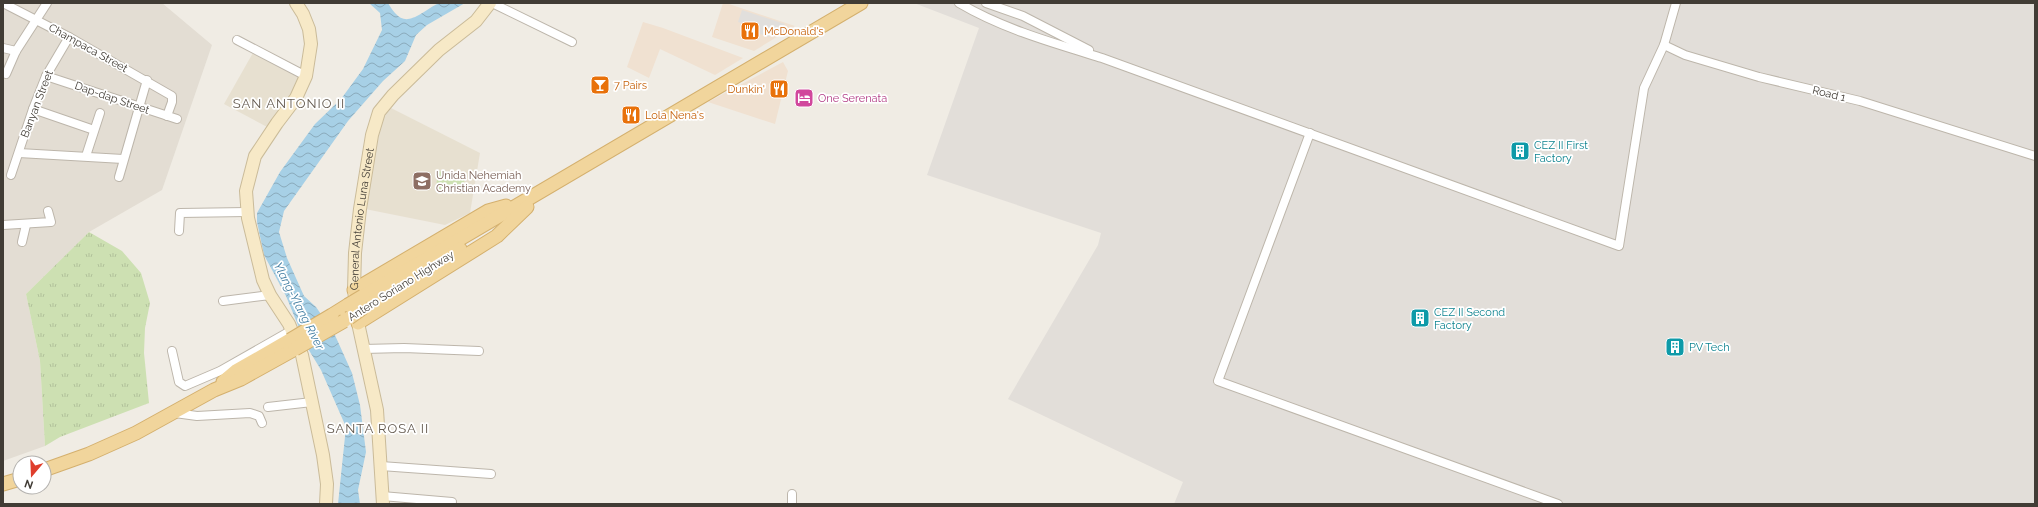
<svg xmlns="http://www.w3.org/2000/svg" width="2038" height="507" viewBox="0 0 2038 507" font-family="Raleway,sans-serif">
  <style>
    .residential { fill: #e3ddd3 }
    .commercial { fill: #f0e1d1 }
    .industrial { fill: #e2ded9 }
    .education { fill: #e7e0d0 }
    .grass { fill: url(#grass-tufts) }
    .park { fill: #cde0b2 }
    .parking { fill: #e1dfdc }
    .water { fill: url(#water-waves) }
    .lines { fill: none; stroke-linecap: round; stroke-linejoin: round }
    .street-casing { stroke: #bdb6ab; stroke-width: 10 }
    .secondary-casing { stroke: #cabb99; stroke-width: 14 }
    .primary-casing { stroke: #d4b06e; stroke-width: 15 }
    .street { stroke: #fff; stroke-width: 8 }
    .secondary { stroke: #f7e9c7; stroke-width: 12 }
    .primary { stroke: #f1d59c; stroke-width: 13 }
    .primary-bridge-casing { stroke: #d4b06e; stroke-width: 15; stroke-linecap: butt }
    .primary-bridge { stroke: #f1d59c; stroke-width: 13 }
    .labels { text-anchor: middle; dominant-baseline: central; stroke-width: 3.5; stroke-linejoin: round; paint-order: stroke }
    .food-label { font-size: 11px; fill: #c56008; stroke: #fff; text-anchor: start }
    .street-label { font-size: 11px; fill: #413c35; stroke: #fff }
    .hotel-label { font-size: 11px; fill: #b23c85; stroke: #fff; text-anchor: start }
    .culture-label { font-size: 11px; fill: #0d838f; stroke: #fff; text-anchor: start }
    .education-label { font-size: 11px; fill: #785e54; stroke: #fff; text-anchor: start }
    .water-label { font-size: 12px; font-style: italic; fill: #3c7a9f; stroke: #fff }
    .quarter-label { font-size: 13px; letter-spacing: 1px; fill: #63594e; stroke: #fff }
  </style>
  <defs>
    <pattern id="grass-tufts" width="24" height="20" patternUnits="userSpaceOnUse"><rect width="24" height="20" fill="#cde0b2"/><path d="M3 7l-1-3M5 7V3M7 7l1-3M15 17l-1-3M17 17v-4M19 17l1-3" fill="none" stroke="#b1c19a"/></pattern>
    <pattern id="water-waves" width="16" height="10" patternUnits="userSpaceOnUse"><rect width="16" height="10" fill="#a7d0e6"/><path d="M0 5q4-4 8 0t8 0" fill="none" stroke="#8aaabb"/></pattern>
  </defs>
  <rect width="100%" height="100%" fill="#f0ece4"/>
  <path class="residential" d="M3 3H162L212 45 162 190 89 232 26 294 40 361 45 446 3 461Z"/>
  <g class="commercial">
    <path d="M723 3H726L795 26 754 51 712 37Z"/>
    <path d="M643 22 663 28 743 58 715 75 660 49 649 78 627 67Z"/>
    <path d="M783 62 788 71 775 124 708 102Z"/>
  </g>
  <path class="industrial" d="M914 3H2035V504H1174L1183 482 1008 399 1098 245 1101 233 927 175 979 28Z"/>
  <g class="education">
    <path d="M254 51 304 77 269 128 224 104Z"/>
    <path d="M391 108 480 153 470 213 445 225 365 209 376 143 382 120Z"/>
  </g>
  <path class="grass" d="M89 232 122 251 141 273 150 303 145 328 144 353 149 403 60 437 45 446 40 361 26 294Z"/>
  <path class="park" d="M438 171 465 175 463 192 436 189Z"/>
  <path class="parking" d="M742 10 785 24 783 28 777 33 771 32 769 37 755 32 756 28 738 22Z"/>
  <path class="water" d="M369 3H388C390 6 392 10 395 13 409 30 426 7 440 3 447 1 457 3 465 3L427 25 416 35 405 61 383 81 348 121 284 211 279 232 287 258 304 296 316 307 334 333 352 373 360 405 366 452 358 490 360 504H338L346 427 321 370 307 347 286 296 264 255 257 222V213L280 172 315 124 341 99 363 69 382 30 380 13Z"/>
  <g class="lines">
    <defs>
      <g id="street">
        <path d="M3 3 69 37 172 96V102L167 116"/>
        <path d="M492 3 572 42"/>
        <path d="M959 3C1003 29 1053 43 1102 58L1619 246 1644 88 1664 45 1676 3"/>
        <path d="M986 3 1023 16 1089 50"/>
        <path d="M237 40 306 76"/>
        <path d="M1664 45 1685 55 1759 77 1860 101 2035 156"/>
        <path d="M3 48 16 51"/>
        <path d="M6 74 16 51 47 3"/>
        <path d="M46 76 177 119"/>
        <path d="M33 109 94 130"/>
        <path d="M1310 133 1218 381 1558 504"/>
        <path d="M19 153 123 159"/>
        <path d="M86 156 100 113"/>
        <path d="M11 175 33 109 46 76 69 37"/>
        <path d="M119 177 147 80"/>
        <path d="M3 225 51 222 48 211"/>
        <path d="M179 231 180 213 247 212"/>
        <path d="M22 242 26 225"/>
        <path d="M223 301 270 295"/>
        <path d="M363 349 404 348 479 351"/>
        <path d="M172 351 179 382 185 386 220 371 292 330"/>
        <path d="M268 407 312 402"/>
        <path d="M175 413 197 416 250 413 259 416 262 423"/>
        <path d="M381 466 491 474"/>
        <path d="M792 494V504"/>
        <path d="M382 496 452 502"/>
      </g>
      <g id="secondary">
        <path d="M296 3 303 14 309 29 311 44 306 76 296 98 277 123 255 156 246 191 248 218 263 280 270 295 289 324 302 355 323 455 327 484 326 504"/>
        <path id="s1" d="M383 504 377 410 358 323 354 290 355 253 360 209 372 135 379 112 393 95 439 50 476 21 490 3"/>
      </g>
      <g id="primary">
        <path d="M354 290 488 211 506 206"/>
        <path d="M363 296 861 3"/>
        <path d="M363 308 460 249"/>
        <path d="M332 315 348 305"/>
        <path d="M358 323 497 236 527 207"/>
        <path d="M223 382 236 371 290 340"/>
        <path d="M44 470 89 454 136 433 214 390 241 379 295 349"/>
        <path d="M3 484 20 479"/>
      </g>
    </defs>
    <use href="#street" class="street-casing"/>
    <use href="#secondary" class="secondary-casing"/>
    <use href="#primary" class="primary-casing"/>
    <use href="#street" class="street"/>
    <use href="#secondary" class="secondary"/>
    <use href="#primary" class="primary"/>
    <defs>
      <g id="primary-bridge">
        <path d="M348 305 363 296"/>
        <path d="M349 318 363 308"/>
        <path d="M290 340 332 315"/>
        <path d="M295 349 344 321"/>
      </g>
    </defs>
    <use href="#primary-bridge" class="primary-bridge-casing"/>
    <use href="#primary-bridge" class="primary-bridge"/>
  </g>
  <defs>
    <symbol id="restaurant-square" viewBox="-11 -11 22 22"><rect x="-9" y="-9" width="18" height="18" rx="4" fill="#e8710a" stroke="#fff"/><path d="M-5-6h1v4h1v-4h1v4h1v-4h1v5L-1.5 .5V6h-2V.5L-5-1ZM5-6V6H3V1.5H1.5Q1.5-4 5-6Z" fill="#fff"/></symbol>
    <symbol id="bar-square" viewBox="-11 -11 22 22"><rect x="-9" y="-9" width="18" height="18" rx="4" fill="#e8710a" stroke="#fff"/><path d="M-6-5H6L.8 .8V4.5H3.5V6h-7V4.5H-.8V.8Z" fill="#fff"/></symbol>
    <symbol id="hotel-square" viewBox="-11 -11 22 22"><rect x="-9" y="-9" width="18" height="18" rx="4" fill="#d1479c" stroke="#fff"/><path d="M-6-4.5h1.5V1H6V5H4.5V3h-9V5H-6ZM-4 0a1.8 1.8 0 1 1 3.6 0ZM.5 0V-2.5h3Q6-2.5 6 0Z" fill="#fff"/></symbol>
    <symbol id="building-square" viewBox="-11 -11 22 22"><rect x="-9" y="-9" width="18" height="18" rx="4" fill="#0f9aa8" stroke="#fff"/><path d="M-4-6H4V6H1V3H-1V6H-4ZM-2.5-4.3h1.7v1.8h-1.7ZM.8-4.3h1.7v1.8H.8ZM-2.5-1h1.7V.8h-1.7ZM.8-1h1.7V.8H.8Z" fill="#fff"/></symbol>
    <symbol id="school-square" viewBox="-11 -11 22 22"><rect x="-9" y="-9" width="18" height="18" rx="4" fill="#8d6e63" stroke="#fff"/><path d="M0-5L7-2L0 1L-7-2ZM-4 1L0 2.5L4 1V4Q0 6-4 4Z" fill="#fff"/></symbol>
  </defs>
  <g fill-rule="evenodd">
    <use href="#restaurant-square" x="739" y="20" width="22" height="22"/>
    <use href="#bar-square" x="589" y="74" width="22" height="22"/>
    <use href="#restaurant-square" x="768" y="78" width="22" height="22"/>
    <use href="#hotel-square" x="793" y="87" width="22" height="22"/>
    <use href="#restaurant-square" x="620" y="104" width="22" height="22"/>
    <use href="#building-square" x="1509" y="140" width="22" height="22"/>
    <use href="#school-square" x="411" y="170" width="22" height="22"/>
    <use href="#building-square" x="1409" y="307" width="22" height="22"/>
    <use href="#building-square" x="1664" y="336" width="22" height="22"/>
  </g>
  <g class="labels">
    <g class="food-label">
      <text x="764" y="31">McDonald's</text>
      <text x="614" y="85">7 Pairs</text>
      <text x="765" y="89" text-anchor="end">Dunkin'</text>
      <text x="645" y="115">Lola Nena's</text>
    </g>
    <g class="street-label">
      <text transform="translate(88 48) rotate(29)">Champaca Street</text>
      <text transform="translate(1829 94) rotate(14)">Road 1</text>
      <text transform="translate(112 98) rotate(19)">Dap-dap Street</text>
      <text transform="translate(37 104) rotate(-69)">Banyan Street</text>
      <text stroke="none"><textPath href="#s1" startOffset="288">General Antonio Luna Street</textPath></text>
      <text transform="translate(401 286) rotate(-32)">Antero Soriano Highway</text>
    </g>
    <g class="hotel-label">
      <text x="818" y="98">One Serenata</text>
    </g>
    <g class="culture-label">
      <text x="1534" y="145">CEZ II First<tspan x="1534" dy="13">Factory</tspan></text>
      <text x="1434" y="312">CEZ II Second<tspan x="1434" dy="13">Factory</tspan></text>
      <text x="1689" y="347">PV Tech</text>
    </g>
    <g class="education-label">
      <text x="436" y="175">Unida Nehemiah<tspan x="436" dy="13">Christian Academy</tspan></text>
    </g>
    <g class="water-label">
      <text transform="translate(299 306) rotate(63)">Ylang-Ylang River</text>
    </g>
    <g class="quarter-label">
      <text x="289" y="103">SAN ANTONIO II</text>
      <text x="378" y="428">SANTA ROSA II</text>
    </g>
  </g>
  <rect width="2038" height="507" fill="none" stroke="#413c35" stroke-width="8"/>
  <g transform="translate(32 475) rotate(199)"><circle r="19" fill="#ffffff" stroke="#b3b1ae"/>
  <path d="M0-3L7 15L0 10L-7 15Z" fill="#df3e2c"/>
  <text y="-6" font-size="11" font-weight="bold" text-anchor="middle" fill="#413c35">N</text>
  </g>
</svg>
